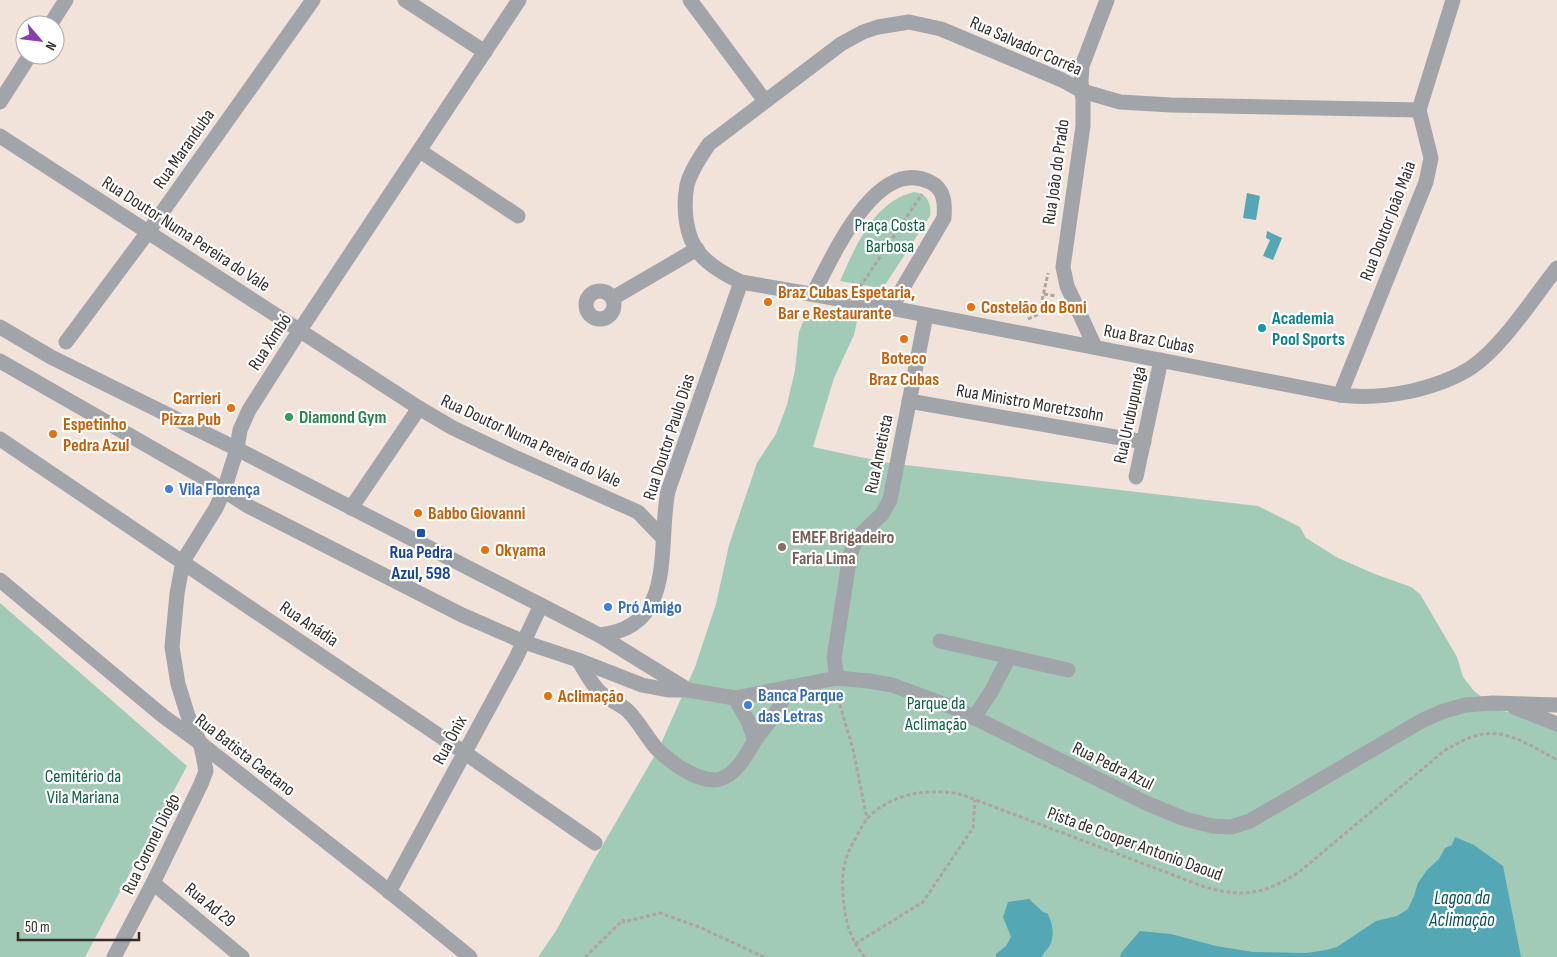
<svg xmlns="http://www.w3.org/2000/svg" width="1557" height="957" viewBox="0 0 1557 957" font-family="'Sofia Sans Condensed',sans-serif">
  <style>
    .green { fill: #a1cbb6 }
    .water { fill: #54a7b5 }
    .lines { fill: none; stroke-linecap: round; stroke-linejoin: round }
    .path { stroke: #afa39d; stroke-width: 3; stroke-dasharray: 4 2.5; stroke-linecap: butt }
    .minor { stroke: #a1a4a9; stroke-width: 15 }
    .food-dot { fill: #e8710a; stroke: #fff; stroke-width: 2 }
    .culture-dot { fill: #0f9aa8; stroke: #fff; stroke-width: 2 }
    .leisure-dot { fill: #2e9e5b; stroke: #fff; stroke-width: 2 }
    .shop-dot { fill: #3f7fe0; stroke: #fff; stroke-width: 2 }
    .transit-dot { fill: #1a4fb4; stroke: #fff; stroke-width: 2 }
    .education-dot { fill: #8d6e63; stroke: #fff; stroke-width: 2 }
    .labels { text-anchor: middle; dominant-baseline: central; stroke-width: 4.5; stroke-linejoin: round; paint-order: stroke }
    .street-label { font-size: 18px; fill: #332e2b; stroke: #fff }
    .park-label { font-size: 18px; fill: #0d6244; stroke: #fff }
    .food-label { font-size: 18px; font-weight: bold; fill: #c56008; stroke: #fff; text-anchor: start }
    .culture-label { font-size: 18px; font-weight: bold; fill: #0d838f; stroke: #fff; text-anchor: start }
    .leisure-label { font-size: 18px; font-weight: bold; fill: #27864d; stroke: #fff; text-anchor: start }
    .shop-label { font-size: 18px; font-weight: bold; fill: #366cbe; stroke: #fff; text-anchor: start }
    .education-label { font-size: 18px; font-weight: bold; fill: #785e54; stroke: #fff; text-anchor: start }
    .transit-label { font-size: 18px; font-weight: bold; fill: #164399; stroke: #fff }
    .water-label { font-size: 19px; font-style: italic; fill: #03505b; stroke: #fff }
  </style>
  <rect width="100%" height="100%" fill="#f1e2da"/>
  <g class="green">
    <path d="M914 192C927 193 932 204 930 216L885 285 880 288 840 281C856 246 873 202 914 192Z"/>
    <path d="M808 310 857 321 854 335 834 378 813 447 888 463 1258 506 1300 527 1306 538 1338 558 1375 574 1411 587 1420 594 1457 657 1463 677 1474 691 1498 710 1547 719 1557 728V957H538L556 931 594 860 659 748 695 667 716 604 729 545 757 463 776 434 787 405 795 370 799 332Z"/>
    <path d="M0 603 187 766 85 957H0Z"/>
  </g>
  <g class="water">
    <path d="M1247 193 1260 196 1256 220 1243 218Z"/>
    <path d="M1267 231 1282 238 1273 260 1263 256 1270 240 1266 238Z"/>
    <path d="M1455 837 1474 845 1503 866 1521 957H1120L1121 953 1140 931 1171 934 1216 946 1253 952 1306 953 1326 950 1337 947 1376 921 1397 916 1408 909 1414 896 1418 883 1427 870 1439 859 1445 848 1452 845Z"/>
    <path d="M1029 899 1043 912 1048 914C1053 925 1055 936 1049 947 1046 951 1044 952 1042 957H996V954L1006 946 1011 937 1003 917 1008 902Z"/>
  </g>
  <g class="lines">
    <g class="path">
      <path d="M860 287 922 194"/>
      <path d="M1044 294 1056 296"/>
      <path d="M1028 319 1037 315 1040 310 1048 273"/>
      <path d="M836 692 853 749 867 819"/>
      <path d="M855 944 923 902 973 828 975 800"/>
      <path d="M585 957 623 920 624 922 660 913 699 927 764 957"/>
      <path d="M865 957C850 940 845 920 843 897 843 890 842 882 843 874 844 862 849 849 855 839 859 832 863 824 867 819 890 793 932 787 963 795L1202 886C1241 898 1264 895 1299 872L1444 751C1492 720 1512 735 1557 760"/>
    </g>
    <g class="minor">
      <path d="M405 0 485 52"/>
      <path d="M690 0 765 101"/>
      <path d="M50 25 66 0"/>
      <path d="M0 102 30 55"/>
      <path d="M1419 110 1171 105 1120 102 1082 91 1062 80 941 29 909 22 878 27 863 32 841 44 709 144C701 156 691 170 687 185 683 207 685 237 700 254 711 267 726 275 741 282L891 308 1340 395C1364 398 1388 396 1412 391 1433 386 1454 379 1472 367 1502 347 1534 297 1557 268"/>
      <path d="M0 136 419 408 453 428 510 455 638 512 663 538"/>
      <path d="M420 151 518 216"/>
      <circle cx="600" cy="305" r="14"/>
      <path d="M813 294C832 258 876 155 930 182 945 189 945 204 944 218L891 308"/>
      <path d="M613 298 697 249"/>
      <path d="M0 327 51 357 237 449 599 635 688 690"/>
      <path d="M66 342 148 232 313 0"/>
      <path d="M1095 347 1067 286 1063 267 1083 126V100L1081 81 1082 66 1107 0"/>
      <path d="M0 361 204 478 248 506 462 615 524 642 578 660 642 685 668 690H688L735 698 837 678 869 681 892 685 957 709 1146 803 1185 819 1212 826 1231 827 1250 821 1423 720 1444 711 1465 705 1493 703 1557 705"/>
      <path d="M1340 395 1426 182 1431 158 1419 110 1453 0"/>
      <path d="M909 401 1144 442"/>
      <path d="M0 439 465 753 595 843"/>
      <path d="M1136 477 1161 360"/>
      <path d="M351 508 419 408"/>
      <path d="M0 580 163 716 200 743 380 884 470 957"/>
      <path d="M599 635C678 628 657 545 668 491L741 282"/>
      <path d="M940 641 1068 670"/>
      <path d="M578 660C585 671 592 686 602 694 610 701 621 704 628 711 639 722 646 736 656 748 670 762 699 784 720 779 736 775 747 754 755 740L748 721 735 698"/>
      <path d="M837 678 834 658 850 555 857 538 882 514 890 500 926 315"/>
      <path d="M1514 707 1557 724"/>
      <path d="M974 718 992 690 1009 657"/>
      <path d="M755 740 777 711 789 687"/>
      <path d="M153 883 242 957"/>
      <path d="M389 892 516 658 541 605"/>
      <path d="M114 957 153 883 201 784 206 771 203 755 200 743 188 716 178 684 172 647 177 594 183 561 216 508 224 490 237 449 240 430 249 410 300 330 519 0"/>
    </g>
  </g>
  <g class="food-dot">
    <circle cx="768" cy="302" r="5"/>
    <circle cx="971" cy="307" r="5"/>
    <circle cx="904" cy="339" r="5"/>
    <circle cx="231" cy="408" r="5"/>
    <circle cx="53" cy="434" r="5"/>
    <circle cx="418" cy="513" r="5"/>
    <circle cx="485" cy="550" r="5"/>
    <circle cx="548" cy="696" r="5"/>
  </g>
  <circle class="culture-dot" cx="1262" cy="328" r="5"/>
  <circle class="leisure-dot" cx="289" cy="417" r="5"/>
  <g class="shop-dot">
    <circle cx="169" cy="489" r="5"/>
    <circle cx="608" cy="607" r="5"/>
    <circle cx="748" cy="705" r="5"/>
  </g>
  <rect class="transit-dot" x="416" y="528" width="10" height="10" rx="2.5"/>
  <circle class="education-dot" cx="782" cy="547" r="5"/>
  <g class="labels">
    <g class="street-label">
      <text transform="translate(1026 46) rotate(24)">Rua Salvador Corrêa</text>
      <text transform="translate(184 149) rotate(-55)">Rua Maranduba</text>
      <text transform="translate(1056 172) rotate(-82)">Rua João do Prado</text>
      <text transform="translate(1388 221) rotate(-69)">Rua Doutor João Maia</text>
      <text transform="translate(186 234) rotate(33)">Rua Doutor Numa Pereira do Vale</text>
      <text transform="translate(1149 339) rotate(11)">Rua Braz Cubas</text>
      <text transform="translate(270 342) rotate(-57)">Rua Ximbó</text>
      <text transform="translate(1030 403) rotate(10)">Rua Ministro Moretzsohn</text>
      <text transform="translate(1130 415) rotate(-78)">Rua Urubupunga</text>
      <text transform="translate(669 437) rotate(-72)">Rua Doutor Paulo Dias</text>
      <text transform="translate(531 441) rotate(25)">Rua Doutor Numa Pereira do Vale</text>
      <text transform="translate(879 454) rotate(-78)">Rua Ametista</text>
      <text transform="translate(309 624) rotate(34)">Rua Anádia</text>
      <text transform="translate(450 740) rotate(-62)">Rua Ônix</text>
      <text transform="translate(245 755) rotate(38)">Rua Batista Caetano</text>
      <text transform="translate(1113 766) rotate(26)">Rua Pedra Azul</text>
      <text transform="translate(151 844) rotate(-64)">Rua Coronel Diogo</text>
      <text transform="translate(1135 844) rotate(20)">Pista de Cooper Antonio Daoud</text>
      <text transform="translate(210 905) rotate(39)">Rua Ad 29</text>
    </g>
    <g class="park-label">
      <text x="890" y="225">Praça Costa<tspan x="890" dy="21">Barbosa</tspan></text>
      <text x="936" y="703">Parque da<tspan x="936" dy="21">Aclimação</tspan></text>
      <text x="83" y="776">Cemitério da<tspan x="83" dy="21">Vila Mariana</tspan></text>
    </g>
    <g class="food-label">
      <text x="778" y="292">Braz Cubas Espetaria,<tspan x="778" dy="21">Bar e Restaurante</tspan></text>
      <text x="981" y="307">Costelão do Boni</text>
      <text x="904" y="358" text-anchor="middle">Boteco<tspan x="904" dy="21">Braz Cubas</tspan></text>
      <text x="221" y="398" text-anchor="end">Carrieri<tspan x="221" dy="21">Pizza Pub</tspan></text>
      <text x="63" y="424">Espetinho<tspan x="63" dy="21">Pedra Azul</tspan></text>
      <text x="428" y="513">Babbo Giovanni</text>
      <text x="495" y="550">Okyama</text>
      <text x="558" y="696">Aclimação</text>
    </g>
    <g class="culture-label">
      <text x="1272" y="318">Academia<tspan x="1272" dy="21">Pool Sports</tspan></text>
    </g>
    <g class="leisure-label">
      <text x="299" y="417">Diamond Gym</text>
    </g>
    <g class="shop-label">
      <text x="179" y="489">Vila Florença</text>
      <text x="618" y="607">Pró Amigo</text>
      <text x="758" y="695">Banca Parque<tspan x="758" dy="21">das Letras</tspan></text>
    </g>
    <g class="education-label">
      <text x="792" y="537">EMEF Brigadeiro<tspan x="792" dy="21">Faria Lima</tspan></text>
    </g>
    <g class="transit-label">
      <text x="421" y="552">Rua Pedra<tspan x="421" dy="21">Azul, 598</tspan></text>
    </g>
    <g class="water-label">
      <text x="1462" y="898">Lagoa da<tspan x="1462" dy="22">Aclimação</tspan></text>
    </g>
  </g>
  <g transform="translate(40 40) rotate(118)"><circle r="24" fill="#ffffff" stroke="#adabaa"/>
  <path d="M0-4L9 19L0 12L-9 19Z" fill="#893daf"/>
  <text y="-8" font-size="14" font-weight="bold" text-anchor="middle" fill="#332e2b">N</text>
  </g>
  <path d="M18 932v8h121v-8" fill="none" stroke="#332e2b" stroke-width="2.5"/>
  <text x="25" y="932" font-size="15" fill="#332e2b" stroke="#ffffff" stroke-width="4" paint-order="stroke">50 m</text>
</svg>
